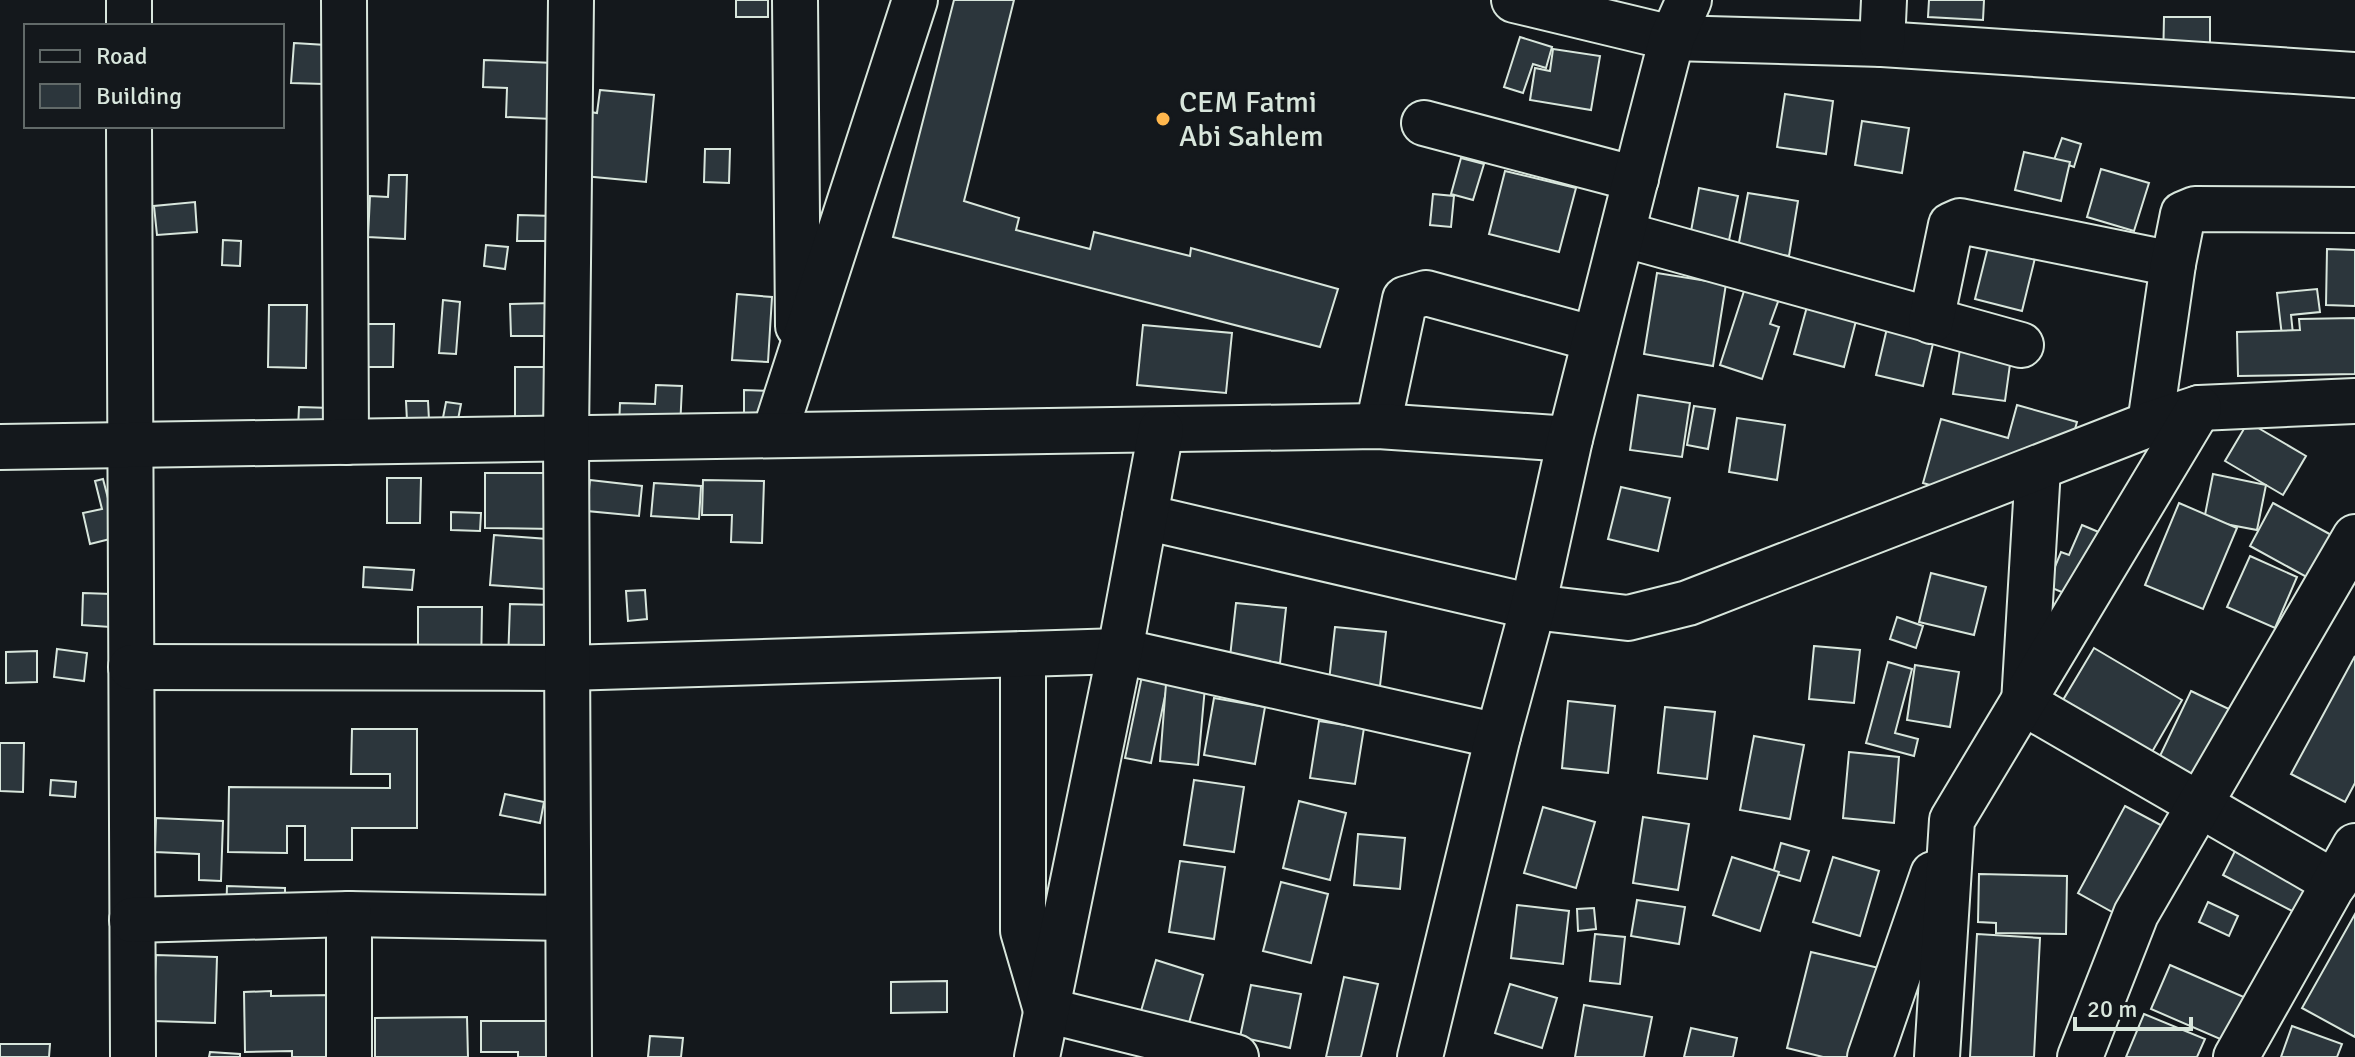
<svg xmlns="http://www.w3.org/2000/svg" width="2355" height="1057" viewBox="0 0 2355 1057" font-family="Signika,sans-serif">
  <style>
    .building { fill: #2c363c; stroke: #d8e6dc; stroke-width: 2 }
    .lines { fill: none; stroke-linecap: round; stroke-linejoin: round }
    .minor-casing { stroke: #d8e6dc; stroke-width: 48 }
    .minor { stroke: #14181c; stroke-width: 44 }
    .poi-dot { fill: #ffb74d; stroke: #14181c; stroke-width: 3 }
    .labels { text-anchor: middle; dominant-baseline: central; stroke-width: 6; stroke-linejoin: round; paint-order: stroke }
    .poi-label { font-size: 30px; fill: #d8e6dc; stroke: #14181c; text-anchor: start }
  </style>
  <rect width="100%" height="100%" fill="#14181c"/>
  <g class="building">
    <rect x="736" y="0" width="32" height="17"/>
    <path d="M954 0H1014L964 201 1019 218 1016 230 1090 249 1094 232 1190 256 1191 248 1338 289 1320 347 893 237Z"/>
    <path d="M1929 0H1984L1983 20 1928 17Z"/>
    <path d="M2164 17H2210V65H2163Z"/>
    <path d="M1520 37 1552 47 1546 68 1533 64 1523 93 1504 87Z"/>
    <path d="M294 43 326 45 324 84 291 83Z"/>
    <path d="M1553 49 1600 56 1591 110 1530 100 1535 68 1550 71Z"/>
    <path d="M484 60 554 63 552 119 506 117 507 88 483 87Z"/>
    <path d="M600 90 654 95 646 182 584 176 590 112 597 113Z"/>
    <path d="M1785 94 1833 101 1826 154 1777 147Z"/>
    <path d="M1862 121 1909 128 1902 173 1855 165Z"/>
    <path d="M2062 138 2081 144 2074 167 2054 160Z"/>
    <path d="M705 149H730L729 183 704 182Z"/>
    <path d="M2024 152 2070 162 2061 201 2015 190Z"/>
    <path d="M1461 158 1484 164 1473 200 1451 194Z"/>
    <path d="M2101 169 2149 183 2134 231 2087 217Z"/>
    <path d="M1505 171 1576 188 1559 252 1489 234Z"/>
    <path d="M389 175H407L405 239 368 237 370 196 388 197Z"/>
    <path d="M1699 188 1738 196 1724 265 1686 258Z"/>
    <path d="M1748 193 1798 201 1789 256 1738 248Z"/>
    <path d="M1433 194 1454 196 1451 227 1430 225Z"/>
    <path d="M195 202 197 232 157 235 154 206Z"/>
    <path d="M518 215 554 216 553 241H517Z"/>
    <path d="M223 240 241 241 240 266 222 265Z"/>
    <path d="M486 245 508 247 505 269 484 266Z"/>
    <path d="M1988 247 2035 258 2022 311 1975 299Z"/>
    <path d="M2327 249 2355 250V306L2326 305Z"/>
    <path d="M1657 273 1726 284 1713 366 1644 354Z"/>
    <path d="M1745 288 1779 299 1770 324 1779 327 1762 379 1720 365Z"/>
    <path d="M2317 289 2320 312 2291 315 2293 334 2282 336 2277 293Z"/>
    <path d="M737 294 772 297 768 362 732 360Z"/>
    <path d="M443 300 460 302 456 354 439 353Z"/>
    <path d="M553 303V336H511L510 304Z"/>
    <path d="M1808 303 1857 317 1844 367 1794 354Z"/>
    <path d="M269 305H307L306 368 268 367Z"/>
    <path d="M2355 318V374L2238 376 2237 332 2300 330 2299 319Z"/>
    <path d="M365 324H394L393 367H365Z"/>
    <path d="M1888 324 1935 335 1923 386 1876 375Z"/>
    <path d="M1143 325 1232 333 1226 393 1137 385Z"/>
    <path d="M1961 343 2012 350 2005 401 1953 394Z"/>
    <rect x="515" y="367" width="33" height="58"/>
    <path d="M656 385 682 386 680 429 619 427 620 403 655 404Z"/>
    <path d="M744 390 773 391 772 432 744 431Z"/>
    <path d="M1638 395 1690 403 1682 457 1630 450Z"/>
    <path d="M406 401H428L429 420 407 421Z"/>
    <path d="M446 402 461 404 456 430 441 428Z"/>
    <path d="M2017 405 2077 422 2064 468 2000 505 1923 483 1941 419 2008 438Z"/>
    <path d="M1694 406 1715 409 1708 449 1687 445Z"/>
    <path d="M299 407 331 408 330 430 298 428Z"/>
    <path d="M1737 418 1785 425 1777 480 1729 472Z"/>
    <path d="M2248 422 2306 456 2283 495 2225 461Z"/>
    <path d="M485 473H554V529L485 528Z"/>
    <path d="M2213 474 2266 485 2257 530 2204 520Z"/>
    <path d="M387 478H421L420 523H387Z"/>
    <path d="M103 479 118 537 90 544 83 513 102 509 95 481Z"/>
    <path d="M590 480 642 486 639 516 587 511Z"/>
    <path d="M703 480 764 481 762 543 731 542 732 515H702Z"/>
    <path d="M654 483 701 486 699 519 651 516Z"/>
    <path d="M1621 487 1670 498 1658 551 1608 539Z"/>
    <path d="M2179 503 2237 528 2203 609 2145 585Z"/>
    <path d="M2273 503 2335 537 2312 580 2250 546Z"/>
    <path d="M451 512 481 513 480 531 451 530Z"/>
    <path d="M2082 525 2113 538 2086 602 2047 586 2061 552 2069 555Z"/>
    <path d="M494 535 548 539 545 589 490 585Z"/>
    <path d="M2250 556 2297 577 2275 628 2227 607Z"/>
    <path d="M364 567 414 570 412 590 363 587Z"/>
    <path d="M1931 573 1986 587 1974 635 1919 622Z"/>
    <path d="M645 590 647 619 628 621 626 591Z"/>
    <path d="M83 593 111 594 110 627 82 625Z"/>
    <path d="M1236 603 1286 608 1280 663 1230 657Z"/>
    <path d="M510 604 556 605 554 663 508 662Z"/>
    <path d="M418 607H482L481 673 418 672Z"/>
    <path d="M1897 617 1923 626 1916 648 1890 639Z"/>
    <path d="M1335 627 1386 632 1380 686 1329 681Z"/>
    <path d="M1814 646 1860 650 1854 703 1809 699Z"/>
    <path d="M2094 648 2182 700 2152 752 2063 700Z"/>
    <path d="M57 649 87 653 84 681 54 677Z"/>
    <path d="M37 651V682L6 683V652Z"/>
    <path d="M2355 656V783L2345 802 2291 774Z"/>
    <path d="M1888 662 1912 669 1895 733 1918 739 1914 756 1866 743Z"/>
    <path d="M1915 665 1959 672 1950 727 1907 720Z"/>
    <path d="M1142 676 1168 682 1151 763 1125 758Z"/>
    <path d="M1166 684 1205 687 1198 765 1160 761Z"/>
    <path d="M2191 691 2233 711 2191 801 2148 781Z"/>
    <path d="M1214 698 1265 707 1255 764 1204 755Z"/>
    <path d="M1568 701 1615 706 1608 773 1562 768Z"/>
    <path d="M1665 707 1715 712 1707 779 1658 773Z"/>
    <path d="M1319 721 1364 728 1355 784 1310 778Z"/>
    <path d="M352 729H417V828H352V860H305V826H287V853L228 852 229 787 390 788V774H351Z"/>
    <path d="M1754 736 1804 745 1790 819 1740 810Z"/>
    <path d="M0 743H24L23 792 0 791Z"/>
    <path d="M1849 752 1899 757 1894 823 1843 818Z"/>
    <path d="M51 780 76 782 75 797 50 795Z"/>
    <path d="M1194 780 1244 787 1234 852 1184 845Z"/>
    <path d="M505 794 544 802 540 823 500 815Z"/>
    <path d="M1299 801 1346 813 1330 880 1283 868Z"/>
    <path d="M2125 806 2170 830 2123 918 2078 893Z"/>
    <path d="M1543 807 1595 822 1576 888 1524 873Z"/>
    <path d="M1643 817 1689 824 1678 890 1633 883Z"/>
    <path d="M156 818 223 821 221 881 199 880V854L155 852Z"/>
    <path d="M1358 834 1405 838 1400 889 1354 885Z"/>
    <path d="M1781 843 1809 851 1800 881 1773 873Z"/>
    <path d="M2235 851 2306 888 2294 912 2223 875Z"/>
    <path d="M1732 857 1779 872 1760 931 1713 915Z"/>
    <path d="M1833 857 1879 871 1860 936 1813 922Z"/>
    <path d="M1180 861 1225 867 1214 939 1169 932Z"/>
    <path d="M1979 874 2067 876 2066 934 1996 933V923L1978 922Z"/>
    <path d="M1281 882 1328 894 1311 963 1263 951Z"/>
    <path d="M227 886 285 888V917L226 916Z"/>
    <path d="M1637 900 1685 907 1679 944 1631 936Z"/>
    <path d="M2208 902 2238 916 2229 936 2199 922Z"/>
    <path d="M1517 905 1569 911 1563 964 1511 958Z"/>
    <path d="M1594 908 1596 929 1578 931 1577 909Z"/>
    <path d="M2355 914V1037L2302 1008Z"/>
    <path d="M1595 934 1625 937 1620 984 1590 981Z"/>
    <path d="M1977 934 2040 938 2034 1057H1970Z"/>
    <path d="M1811 952 1879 968 1857 1057H1823L1787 1048Z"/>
    <path d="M156 955 217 957 215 1023 153 1021Z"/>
    <path d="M1156 960 1203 975 1188 1026 1141 1011Z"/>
    <path d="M2170 965 2253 1001 2234 1045 2151 1009Z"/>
    <path d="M1344 977 1378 984 1361 1057H1326Z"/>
    <path d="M947 981V1012L891 1013V982Z"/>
    <path d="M1510 984 1557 998 1542 1048 1495 1033Z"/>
    <path d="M1251 985 1301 994 1290 1048 1240 1037Z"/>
    <path d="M271 991V996L331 995 332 1057H292V1051L245 1052 244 992Z"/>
    <path d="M1584 1005 1652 1017 1644 1057H1575Z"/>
    <path d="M2144 1014 2205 1039 2197 1057H2126Z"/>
    <path d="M467 1017 468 1057H375V1018Z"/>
    <path d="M481 1021H550L551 1057H518V1052H481Z"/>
    <path d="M2292 1026 2342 1044 2337 1057H2281Z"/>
    <path d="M1691 1028 1737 1038 1733 1057H1684Z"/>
    <path d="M650 1036 683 1038 681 1057H648Z"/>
    <path d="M0 1044H50L49 1057H0Z"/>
    <path d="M210 1052 240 1054V1057H209Z"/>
  </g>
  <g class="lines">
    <defs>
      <g id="minor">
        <path d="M129 0V26"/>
        <path d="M344 0 346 442"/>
        <path d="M795 0 798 326"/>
        <path d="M1514 0 1672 38 1882 44 2355 75"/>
        <path d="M1882 44 1884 0"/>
        <path d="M1424 123 1636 179"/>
        <path d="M129 126 133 1057"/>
        <path d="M1622 234 2021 345"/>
        <path d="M1931 321 1951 225 1960 221 2173 264"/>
        <path d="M2150 424 2173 264 2183 214 2195 209 2355 210"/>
        <path d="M1378 426 1405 299 1426 293 1595 339"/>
        <path d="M774 435 915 0"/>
        <path d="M0 447 1378 426 1570 439"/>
        <path d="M2038 468 2024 703 2335 883"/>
        <path d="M1145 517 1533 607 1628 618 1688 603 2150 424 2199 408 2355 401"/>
        <path d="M1023 654V931L1046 1010 1236 1057"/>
        <path d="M131 667 567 668 1120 651 1498 736"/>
        <path d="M132 920 349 914 568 918"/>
        <path d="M349 1057V914"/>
        <path d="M569 1057 566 438 571 0"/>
        <path d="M1037 1057 1120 651 1161 430"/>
        <path d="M1420 1057 1498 736 1533 607 1570 439 1645 142 1672 38 1689 0"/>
        <path d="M1870 1057 1933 874"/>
        <path d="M1937 1057 1952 820 2199 408"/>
        <path d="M2080 1057 2136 914 2355 537"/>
        <path d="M2236 1057 2355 846"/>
      </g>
    </defs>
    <use href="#minor" class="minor-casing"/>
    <use href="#minor" class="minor"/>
  </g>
  <circle class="poi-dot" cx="1163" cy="119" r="8"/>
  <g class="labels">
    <g class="poi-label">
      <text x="1179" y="102">CEM Fatmi<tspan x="1179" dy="34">Abi Sahlem</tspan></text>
    </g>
  </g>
  <rect x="24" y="24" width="260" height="104" fill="#14181c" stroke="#626a69" stroke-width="2"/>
  <rect x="40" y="50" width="40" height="12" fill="#14181c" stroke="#626a69" stroke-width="2"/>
  <text x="96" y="64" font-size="24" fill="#d8e6dc">Road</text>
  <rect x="40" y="84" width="40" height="24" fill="#2c363c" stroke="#626a69" stroke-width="2"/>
  <text x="96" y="104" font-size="24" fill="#d8e6dc">Building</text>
  <path d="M2075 1017v12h116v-12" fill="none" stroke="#d8e6dc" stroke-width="4"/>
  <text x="2087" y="1017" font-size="24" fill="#d8e6dc" stroke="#14181c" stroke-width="6" paint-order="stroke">20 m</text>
</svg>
